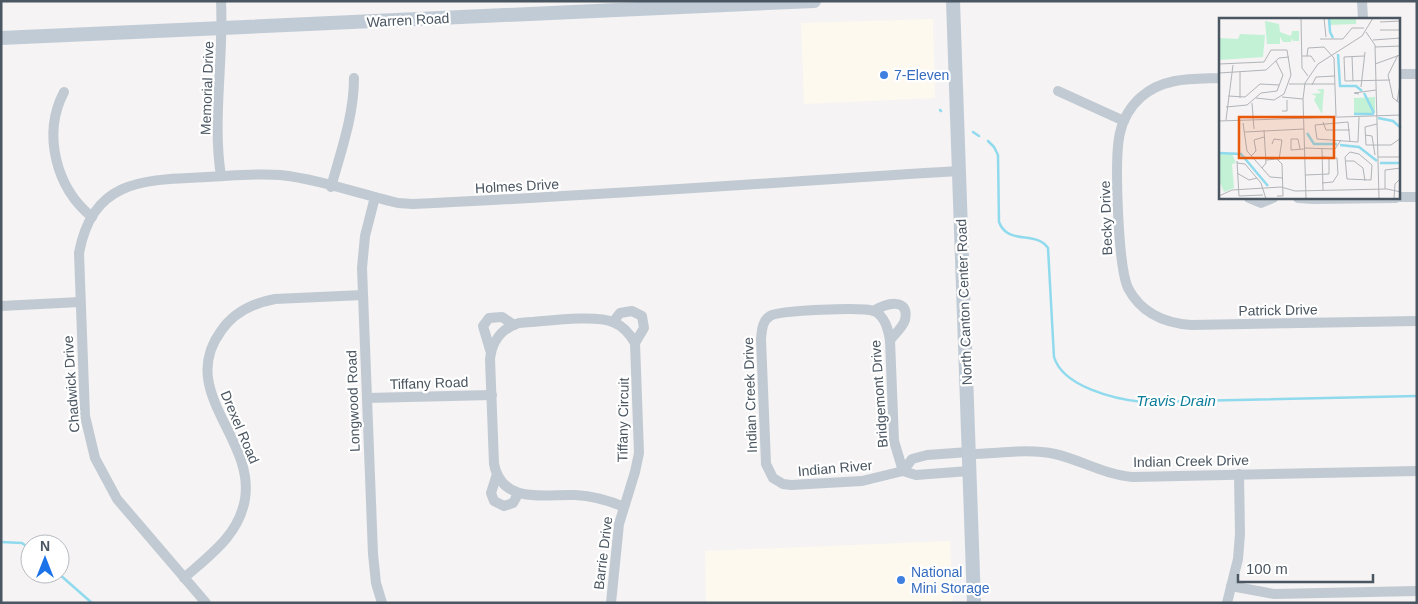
<svg xmlns="http://www.w3.org/2000/svg" width="1418" height="604" viewBox="0 0 1418 604" font-family="Arial,sans-serif">
  <style>
    .commercial { fill: #fdf9ef }
    .lines { fill: none; stroke-linecap: round; stroke-linejoin: round }
    .stream { stroke: #90daee; stroke-width: 2.5 }
    .street { stroke: #c1cad2; stroke-width: 10 }
    .secondary { stroke: #c1cbd6; stroke-width: 14 }
    .shop-dot { fill: #3f7fe0; stroke: #fff; stroke-width: 2 }
    .labels { text-anchor: middle; dominant-baseline: central; stroke-width: 4.5; stroke-linejoin: round; paint-order: stroke }
    .street-label { font-size: 14px; fill: #4a5661; stroke: #fff }
    .shop-label { font-size: 14px; fill: #366cbe; stroke: #fff; text-anchor: start }
    .water-label { font-size: 15px; font-style: italic; fill: #0c7c9b; stroke: #fff }
    .inset-river { fill: none; stroke: #90daee; stroke-width: 2.5 }
    .inset-road { fill: none; stroke: #b1b4b9; stroke-width: 1 }
    .view { fill: #e8590c; fill-opacity: 0.15; stroke: #e8590c; stroke-width: 2.5 }
    .inset-edge { fill: none; stroke: #4a5661; stroke-width: 2.5 }
  </style>
  <rect width="100%" height="100%" fill="#f5f3f3"/>
  <g class="commercial">
    <path d="M933 19 935 98 804 104 801 23Z"/>
    <path d="M950 541 953 603H706L705 551Z"/>
  </g>
  <g class="lines">
    <g class="stream">
      <path d="M940 110 941 111"/>
      <path d="M973 132 979 136"/>
      <path d="M988 141 994 147 998 155 999 222C1008 246 1036 230 1048 248L1054 357C1063 387 1115 399 1142 402L1417 396"/>
      <path d="M1 542 22 543 30 549"/>
      <path d="M59 574 92 603"/>
    </g>
    <g class="street">
      <path d="M1362 1 1363 19"/>
      <path d="M1399 74H1417"/>
      <path d="M1220 78C1192 79 1164 77 1141 97 1131 106 1123 119 1120 133 1114 157 1118 266 1128 288 1141 313 1164 323 1191 325L1417 321"/>
      <path d="M1058 91 1124 121"/>
      <path d="M64 92C42 134 56 188 92 217"/>
      <path d="M221 176C212 119 224 59 221 1"/>
      <path d="M331 187C341 151 354 115 354 78"/>
      <path d="M375 197 365 236 362 268 373 554 376 583 382 603"/>
      <path d="M1399 197H1417"/>
      <path d="M1249 198 1261 203 1273 198"/>
      <path d="M1298 198 1313 199 1396 198"/>
      <path d="M1 306 80 302"/>
      <path d="M874 311C885 303 910 297 905 320 903 327 895 334 890 340"/>
      <path d="M613 322 620 313 632 311 642 316 644 328 635 343"/>
      <path d="M491 353 483 326 489 318 502 317 514 325"/>
      <path d="M367 398 492 395"/>
      <path d="M969 454C997 454 1027 448 1055 454 1081 460 1105 475 1133 477L1417 471"/>
      <path d="M903 471 894 441 890 340C888 329 885 316 874 311 863 307 779 310 770 316 762 321 762 330 761 339L766 464 773 478 783 484 791 485 862 481 903 471 916 475 969 471"/>
      <path d="M903 471 912 459 927 455 969 452"/>
      <path d="M497 474 491 493 494 501 504 506 513 503 518 494"/>
      <path d="M184 578C210 555 239 535 245 499 255 438 177 391 221 331 234 312 253 303 275 299L363 295"/>
      <path d="M1231 586 1274 594 1417 591"/>
      <path d="M206 603 117 499 95 458 85 416 79 253C93 178 145 180 207 177 231 176 256 173 280 175 319 179 359 194 398 203L413 204C595 196 777 182 959 171"/>
      <path d="M611 603 619 524 635 472 639 453 635 343C630 334 623 326 613 322 594 314 541 322 519 323 502 328 492 341 490 359L494 464C502 505 545 494 575 495 592 496 608 500 624 507"/>
      <path d="M1227 603 1238 559 1240 534 1239 474"/>
    </g>
    <g class="secondary">
      <path d="M953 1 974 603"/>
      <path d="M1 38 814 1"/>
    </g>
  </g>
  <g class="shop-dot">
    <circle cx="884" cy="75" r="5"/>
    <circle cx="901" cy="580" r="5"/>
  </g>
  <g class="labels">
    <g class="street-label">
      <text transform="translate(408 20) rotate(-3)">Warren Road</text>
      <text transform="translate(207 88) rotate(-88)">Memorial Drive</text>
      <text transform="translate(517 186) rotate(-3)">Holmes Drive</text>
      <text transform="translate(1106 218) rotate(-92)">Becky Drive</text>
      <text transform="translate(964 302) rotate(-92)">North Canton Center Road</text>
      <text transform="translate(1278 310) rotate(-1)">Patrick Drive</text>
      <text transform="translate(429 383) rotate(-2)">Tiffany Road</text>
      <text transform="translate(71 384) rotate(-94)">Chadwick Drive</text>
      <text transform="translate(879 394) rotate(-94)">Bridgemont Drive</text>
      <text transform="translate(750 395) rotate(-92)">Indian Creek Drive</text>
      <text transform="translate(353 401) rotate(-92)">Longwood Road</text>
      <text transform="translate(623 420) rotate(-89)">Tiffany Circuit</text>
      <text transform="translate(240 427) rotate(67)">Drexel Road</text>
      <text transform="translate(1191 461) rotate(-1)">Indian Creek Drive</text>
      <text transform="translate(835 468) rotate(-5)">Indian River</text>
      <text transform="translate(603 553) rotate(-83)">Barrie Drive</text>
    </g>
    <g class="shop-label">
      <text x="894" y="75">7-Eleven</text>
      <text x="911" y="572">National<tspan x="911" dy="16">Mini Storage</tspan></text>
    </g>
    <g class="water-label">
      <text x="1176" y="400">Travis Drain</text>
    </g>
  </g>
  <g transform="translate(1219 18)">
    <rect width="181" height="181" fill="#f5f3f3"/>
    <path d="M109 0H137V6L109 7ZM46 3 60 6 61 14 72 18 73 13H80V23H74L73 20 72 24H64L61 19V26H48ZM21 16 46 17 44 39 0 42V20L19 21ZM98 71H105L103 96 95 82 97 78 92 76 102 75ZM156 79V95L135 96V80ZM0 135 13 136 17 145 13 146 15 170 5 174 0 162Z" fill="#c3f1d5"/>
    <path class="inset-river" d="M110 0 111 14 114 20M119 36 121 68H137L143 73M145 75 155 95M135 96H155M159 100 174 103 182 110M88 115 95 126H118M121 127 140 129 158 143M0 135 22 136 49 168M161 145H182"/>
    <path class="inset-road" d="M82 0 83 50 89 58M105 0 107 19M161 4 182 3M161 12H182M147 14 156 27 160 181M101 21H124L133 10H145M154 22 182 20M156 29 182 28M179 37 169 57 174 80 182 86M83 38H92L96 44M88 38 89 30 105 29 115 40 117 98M133 38 134 63M145 38 125 39 126 63 171 62M0 46 45 44 52 32H68L72 57 65 76 55 82 37 80M156 46 181 37M21 54V80M0 55 47 52 60 40 70 39M70 66H116M93 67 97 59 116 58M142 69 146 34M140 76 135 75 157 72M9 78 26 79 41 66 60 67M63 79 84 81M178 84 181 66M33 85 35 111M7 89 28 87 42 75 58 73 64 57 57 43M63 93H68V82M7 102 14 47M0 103 182 97M104 104 107 112H131M24 105 28 133 51 159 64 160M158 106 146 109 147 127H172L182 120M96 107 98 121 139 124 140 99M96 107 129 104 131 124M26 114 85 111M146 117 153 118 156 137M53 126 55 121 63 122 60 142M86 130 116 131 122 122M81 131 79 121H72V132L85 131M103 131 104 173M131 134 140 136 153 147 152 162 128 161 126 139ZM32 138 37 133 35 122 45 119M103 139 118 140 119 156 114 164 103 165M159 139H182M47 142 58 141 63 146 64 178H58M18 143 20 178 44 177M127 143H135L144 150 146 163M18 145 26 146 42 165 47 181M43 150 47 145 45 112M18 155 30 162 38 160M86 157 110 156V139M166 171V152L182 150M0 178 13 172 62 169 76 173 168 171 182 174M87 181 84 81 86 65 99 46 143 18 154 0M175 181 176 166 182 160"/>
    <path class="view" d="M20 99H115V140H20Z"/>
    <rect width="181" height="181" class="inset-edge"/>
  </g>
  <rect width="1418" height="604" fill="none" stroke="#4a5661" stroke-width="5"/>
  <g transform="translate(45 559)"><circle r="24" fill="#ffffff" stroke="#b7bbc0"/>
  <path d="M0-4L9 19L0 12L-9 19Z" fill="#1a73e8"/>
  <text y="-8" font-size="14" font-weight="bold" text-anchor="middle" fill="#4a5661">N</text>
  </g>
  <path d="M1238 574v8h135v-8" fill="none" stroke="#4a5661" stroke-width="2.5"/>
  <text x="1246" y="574" font-size="15" fill="#4a5661" stroke="#ffffff" stroke-width="4" paint-order="stroke">100 m</text>
</svg>
